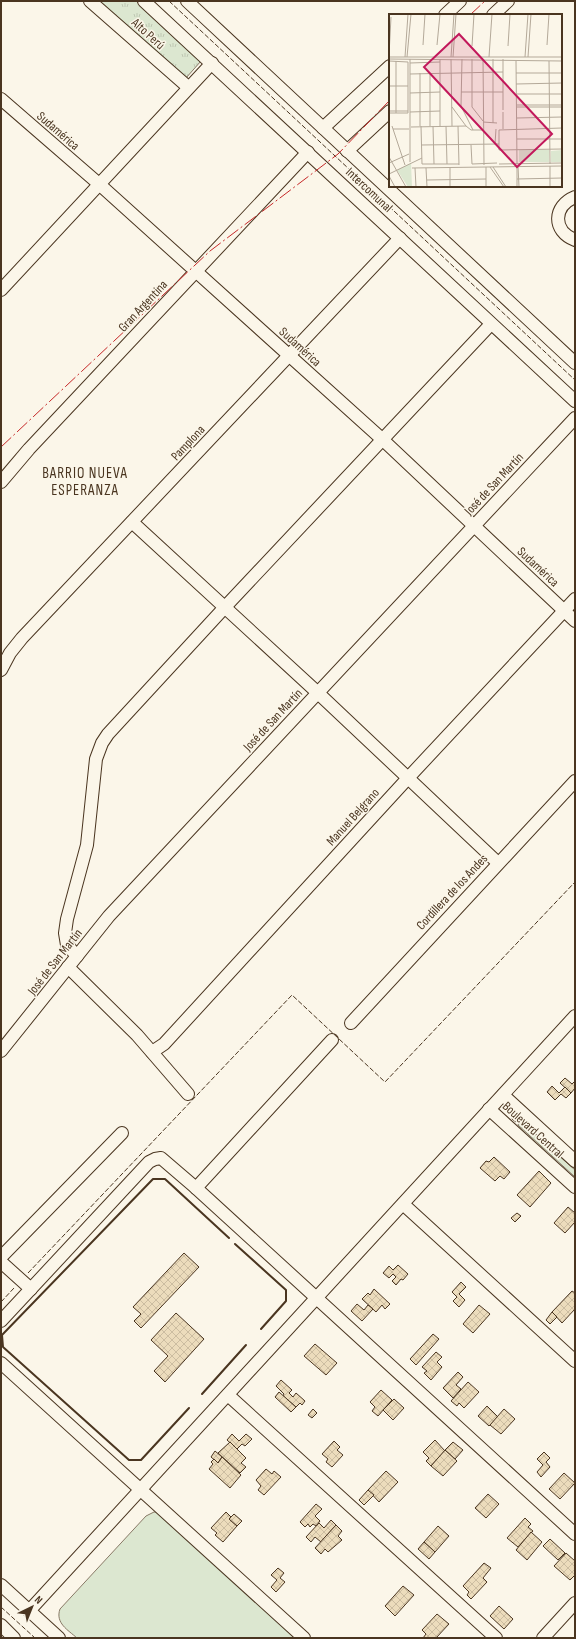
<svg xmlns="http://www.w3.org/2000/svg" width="576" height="1639" viewBox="0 0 576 1639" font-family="'Sofia Sans Condensed',sans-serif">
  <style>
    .grass { fill: #dce7d0; stroke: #887966 }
    .park { fill: url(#park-tufts); stroke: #887966 }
    .building { fill: url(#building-cross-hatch); stroke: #4a3520 }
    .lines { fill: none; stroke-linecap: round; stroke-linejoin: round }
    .street-casing { stroke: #4a3520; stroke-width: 14 }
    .street { stroke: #fbf6e9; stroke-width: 12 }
    .fence { stroke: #4a3520; stroke-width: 1; stroke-dasharray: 5 2; stroke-linecap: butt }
    .wall { stroke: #4a3520; stroke-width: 2 }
    .power { stroke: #c62828; stroke-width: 1; stroke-dasharray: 14 3 2 3; stroke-linecap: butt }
    .labels { text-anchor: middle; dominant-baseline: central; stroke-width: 3; stroke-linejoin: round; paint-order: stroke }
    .street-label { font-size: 13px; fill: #4a3520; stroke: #fbf6e9 }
    .quarter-label { font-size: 15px; letter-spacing: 1px; fill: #4a3520; stroke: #fbf6e9 }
    .inset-road { fill: none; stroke: #b4a999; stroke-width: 1 }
    .view { fill: #c2185b; fill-opacity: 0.15; stroke: #c2185b; stroke-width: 2 }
    .inset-edge { fill: none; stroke: #4a3520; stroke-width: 2 }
  </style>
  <defs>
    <pattern id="park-tufts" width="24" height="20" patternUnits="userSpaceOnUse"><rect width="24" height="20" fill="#dce7d0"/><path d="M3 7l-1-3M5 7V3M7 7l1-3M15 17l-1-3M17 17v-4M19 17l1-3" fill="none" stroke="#bec7b2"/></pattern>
    <pattern id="building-cross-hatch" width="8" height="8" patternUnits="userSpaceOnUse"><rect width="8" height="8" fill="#ecdcbc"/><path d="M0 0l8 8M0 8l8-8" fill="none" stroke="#ccbda1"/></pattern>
  </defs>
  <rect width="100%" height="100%" fill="#fbf6e9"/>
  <g class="grass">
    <path d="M520 1121 575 1170V1177L518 1125 519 1122Z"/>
    <path d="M154 1512H157L297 1638H77C68 1630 55 1623 60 1609L146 1516Z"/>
  </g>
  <path class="park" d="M97 1H136L201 61 186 78Z"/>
  <g class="building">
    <path d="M565 1078 572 1084 575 1081V1088L571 1093 560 1083Z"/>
    <path d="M552 1086 559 1093 565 1087 571 1093 566 1098 561 1094 555 1100 547 1092Z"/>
    <path d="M514 1116 518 1120 516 1122 512 1119Z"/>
    <path d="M494 1157 510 1172 504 1179 500 1176 495 1181 480 1168 486 1161 489 1162Z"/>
    <path d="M539 1171 551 1183 530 1207 517 1195Z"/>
    <path d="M568 1207 575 1213V1222L565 1233 554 1223Z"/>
    <path d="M517 1213 521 1216 515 1222 511 1218Z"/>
    <path d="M184 1253 199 1267 141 1328 134 1321 141 1314 133 1307Z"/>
    <path d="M398 1265 408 1274 403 1280 401 1279 396 1285 392 1281 396 1277 393 1274 389 1278 383 1273 389 1266 393 1270Z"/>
    <path d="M461 1282 466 1287 459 1294 465 1300 459 1307 453 1301 457 1297 452 1292Z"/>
    <path d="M374 1289 390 1304 385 1309 382 1305 376 1312 362 1299 368 1293 370 1295Z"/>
    <path d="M572 1291 575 1293V1309L562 1323 552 1312Z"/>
    <path d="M357 1304 364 1310 368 1305 373 1309 362 1321 351 1311Z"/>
    <path d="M479 1305 490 1314 473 1333 463 1324Z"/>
    <path d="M552 1312 557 1317 550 1324 546 1320Z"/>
    <path d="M176 1313 204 1339 165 1382 154 1371 168 1356 151 1340Z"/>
    <path d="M433 1334 439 1339 416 1365 410 1359Z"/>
    <path d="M315 1344 337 1363 326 1375 304 1356Z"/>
    <path d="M436 1352 442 1357 437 1362 442 1367 431 1380 424 1373 427 1371 422 1367Z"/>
    <path d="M458 1372 463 1377 456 1385 461 1389 453 1398 443 1388Z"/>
    <path d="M281 1380 292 1390 289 1393 293 1397 296 1393 305 1401 302 1405 300 1403 296 1407 283 1396 284 1394 276 1386Z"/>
    <path d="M468 1382 479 1392 464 1408 459 1403 457 1406 451 1401Z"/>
    <path d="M381 1390 392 1400 378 1416 372 1411 375 1407 370 1402Z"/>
    <path d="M279 1392 296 1407 291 1412 275 1397Z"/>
    <path d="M394 1399 404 1408 393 1420 383 1410Z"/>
    <path d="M487 1406 498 1417 489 1426 478 1416Z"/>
    <path d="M313 1409 317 1413 312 1418 308 1415Z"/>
    <path d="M504 1409 515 1419 501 1434 490 1425Z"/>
    <path d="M232 1434 239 1441 246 1434 252 1439 245 1446 242 1444 237 1449 227 1440Z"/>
    <path d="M435 1440 445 1451 431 1466 426 1461 429 1458 423 1452Z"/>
    <path d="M334 1441 340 1447 337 1450 343 1455 332 1467 326 1462 328 1459 322 1454Z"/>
    <path d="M230 1442 246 1458 241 1463 246 1467 240 1473 218 1453Z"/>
    <path d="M453 1442 463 1450 455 1459 445 1450Z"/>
    <path d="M445 1450 457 1461 443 1476 431 1466Z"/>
    <path d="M215 1451 222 1457 218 1463 211 1457Z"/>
    <path d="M544 1452 550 1458 546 1462 550 1467 541 1477 537 1472 543 1465 537 1459Z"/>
    <path d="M222 1457 241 1475 230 1488 209 1469 213 1464 211 1462 214 1459 218 1463Z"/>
    <path d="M266 1469 272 1474 274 1471 281 1477 264 1495 258 1490 261 1486 256 1480Z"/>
    <path d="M386 1471 398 1482 379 1502 368 1490Z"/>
    <path d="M564 1473 575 1483 560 1499 549 1489Z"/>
    <path d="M368 1490 374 1495 364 1505 359 1500Z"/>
    <path d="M488 1494 499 1504 486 1518 475 1508Z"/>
    <path d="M316 1504 322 1509 315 1516 320 1521 316 1526 313 1524 310 1527 308 1524 305 1527 300 1522Z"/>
    <path d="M226 1512 231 1517 229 1519 237 1526 223 1542 215 1535 217 1533 211 1528Z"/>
    <path d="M234 1514 242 1521 237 1526 229 1519Z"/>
    <path d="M525 1518 531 1524 528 1527 533 1531 518 1547 507 1538Z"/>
    <path d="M331 1520 336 1525 321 1542 315 1537 311 1542 306 1537 319 1523 324 1528Z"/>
    <path d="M336 1525 342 1531 338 1536 342 1540 328 1552 325 1549 321 1554 315 1548Z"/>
    <path d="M438 1526 449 1536 435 1552 424 1542Z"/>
    <path d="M531 1532 542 1542 527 1560 516 1550Z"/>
    <path d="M550 1539 565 1553 558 1560 543 1546Z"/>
    <path d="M424 1542 435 1552 429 1559 418 1549Z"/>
    <path d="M566 1553 575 1561V1575L570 1580 554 1566Z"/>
    <path d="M484 1563 491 1568 483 1578 487 1582 471 1599 467 1595 469 1592 463 1586Z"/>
    <path d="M278 1568 284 1573 280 1578 285 1582 276 1592 271 1587 277 1580 271 1575Z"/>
    <path d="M403 1586 414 1595 395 1616 385 1606Z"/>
    <path d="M499 1606 513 1619 504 1629 490 1616Z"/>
    <path d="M437 1614 449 1624 436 1638H423L426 1634 422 1630Z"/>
  </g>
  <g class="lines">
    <defs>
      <g id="street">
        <path d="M90 1 188 87"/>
        <path d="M144 1 575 401"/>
        <path d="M187 1 575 363"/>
        <path d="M445 15 460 1"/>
        <path d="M493 15 508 1"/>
        <path d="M1 99 99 184 383 440 575 621"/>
        <path d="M323 128 390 66"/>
        <path d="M347 151 390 111"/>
        <path d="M575 197C553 206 552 231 575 240"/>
        <path d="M1 290 212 63"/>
        <path d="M1 482 29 449 308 152"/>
        <path d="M132 522 318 693 498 863"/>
        <path d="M1 670 10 653 22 638 400 238"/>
        <path d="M77 956 67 945 65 933 67 919 87 845 96 759 102 743 108 734 225 607 491 324"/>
        <path d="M68 967 137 1035 188 1094"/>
        <path d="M351 1023 575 781"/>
        <path d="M1 1051 109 916 575 418"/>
        <path d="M152 1052 164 1044 408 778 575 599"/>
        <path d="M503 1095 575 1161"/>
        <path d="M489 1109 575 1187"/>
        <path d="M196 1188 332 1040"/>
        <path d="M403 1204 575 1361"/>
        <path d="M1 1257 122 1133"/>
        <path d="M1 1262 31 1289"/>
        <path d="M1 1321 149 1162 155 1159 161 1158 196 1188 575 1534"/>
        <path d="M1 1363 304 1638"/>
        <path d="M228 1395 496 1638"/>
        <path d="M1 1585 59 1638"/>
        <path d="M29 1611 575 1016"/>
        <path d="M1 1625 14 1638"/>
        <path d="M543 1638 575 1603"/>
      </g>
    </defs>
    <use href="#street" class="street-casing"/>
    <use href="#street" class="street"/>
    <g class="fence">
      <path d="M169 1 575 380"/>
      <path d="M28 1273 292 995 385 1082 575 882"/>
      <path d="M1 1302 14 1288"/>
      <path d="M1 1607 35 1638"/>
    </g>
    <g class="wall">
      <path d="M235 1244 286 1290V1301L261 1329"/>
      <path d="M202 1394 246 1345"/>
      <path d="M189 1408 141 1460H129L3 1347 2 1335 153 1179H165L229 1238"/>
    </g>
    <g class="power">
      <path d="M470 15 485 1"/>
      <path d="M1 447 210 251 338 154 390 100"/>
    </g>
  </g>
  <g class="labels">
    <g class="street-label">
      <text transform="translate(148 34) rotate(42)">Alto Perú</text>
      <text transform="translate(58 131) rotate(41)">Sudamérica</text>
      <text transform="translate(369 190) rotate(43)">Intercomunal</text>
      <text transform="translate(143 306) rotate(-47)">Gran Argentina</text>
      <text transform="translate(300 347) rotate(42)">Sudamérica</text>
      <text transform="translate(188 443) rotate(-47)">Pamplona</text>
      <text transform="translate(494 484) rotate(-47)">José de San Martín</text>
      <text transform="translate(538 567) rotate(43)">Sudamérica</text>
      <text transform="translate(273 720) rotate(-47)">José de San Martín</text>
      <text transform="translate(353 817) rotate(-48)">Manuel Belgrano</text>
      <text transform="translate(452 892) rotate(-47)">Cordillera de los Andes</text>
      <text transform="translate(55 962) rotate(-52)">José de San Martín</text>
      <text transform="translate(533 1130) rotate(42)">Boulevard Central</text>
    </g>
    <g class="quarter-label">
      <text x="85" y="473">BARRIO NUEVA<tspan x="85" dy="17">ESPERANZA</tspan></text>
    </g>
  </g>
  <g transform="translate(389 14)">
    <rect width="173" height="173" fill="#fbf6e9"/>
    <path d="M160 136V148H130V136ZM173 136V148H162V137Z" fill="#dce7d0"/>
    <path d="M22 149 23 173H19L8 156Z" fill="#dce7d0"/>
    <path class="inset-road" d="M34 31 36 0M48 31 51 0M158 31 160 0M83 32 85 0M119 32 121 0M0 41 2 3M0 43H173M16 43 19 0M18 43 22 0M62 43 65 0M64 43 67 0M100 43 103 0M136 43 139 0M139 43 142 0M0 45 173 47M51 45V112M62 45 63 112M73 45 72 92 84 116M83 45V93L94 107M94 45 95 151M114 45V96M0 47 19 48V99H0M127 47 128 150M160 47 161 150M21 49 51 48M31 59V112M41 59V112M127 59H173M21 60 114 58M127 70 173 69M0 72H19M72 78H114M21 79 51 78M128 80H173M128 91H173M63 93 77 112M128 93H173M0 97H19M21 98 51 97M114 98V115M7 99V47M128 104 173 103M94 108 108 109M104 109V45M3 112 16 151M32 112 33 150H70M44 112 45 150M57 112 58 150M69 112 70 151M22 113 77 112 82 116H95M173 114 110 116V136L173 135M4 115H20M128 125H173M106 130 107 115M32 131 110 130M82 131 83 150 108 149M0 143 17 173M21 148V45M0 149 20 140M110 150 173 149M128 152V173M129 152 130 173M161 152V173M61 153V173M97 153V173M101 153 115 173M104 153 117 173M23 154 173 152M26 154 27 173M37 154 38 173M0 160 33 144M0 162 6 173M128 165 173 164M38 166 97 165"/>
    <path class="view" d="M70 20 163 120 128 153 35 53Z"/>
    <rect width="173" height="173" class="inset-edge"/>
  </g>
  <rect width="576" height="1639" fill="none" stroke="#4a3520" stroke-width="4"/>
  <g transform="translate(32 1607) rotate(43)" stroke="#fbf6e9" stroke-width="3" paint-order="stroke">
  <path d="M0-3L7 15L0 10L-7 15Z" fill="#4a3520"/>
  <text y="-6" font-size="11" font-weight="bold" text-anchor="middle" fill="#4a3520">N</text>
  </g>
</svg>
